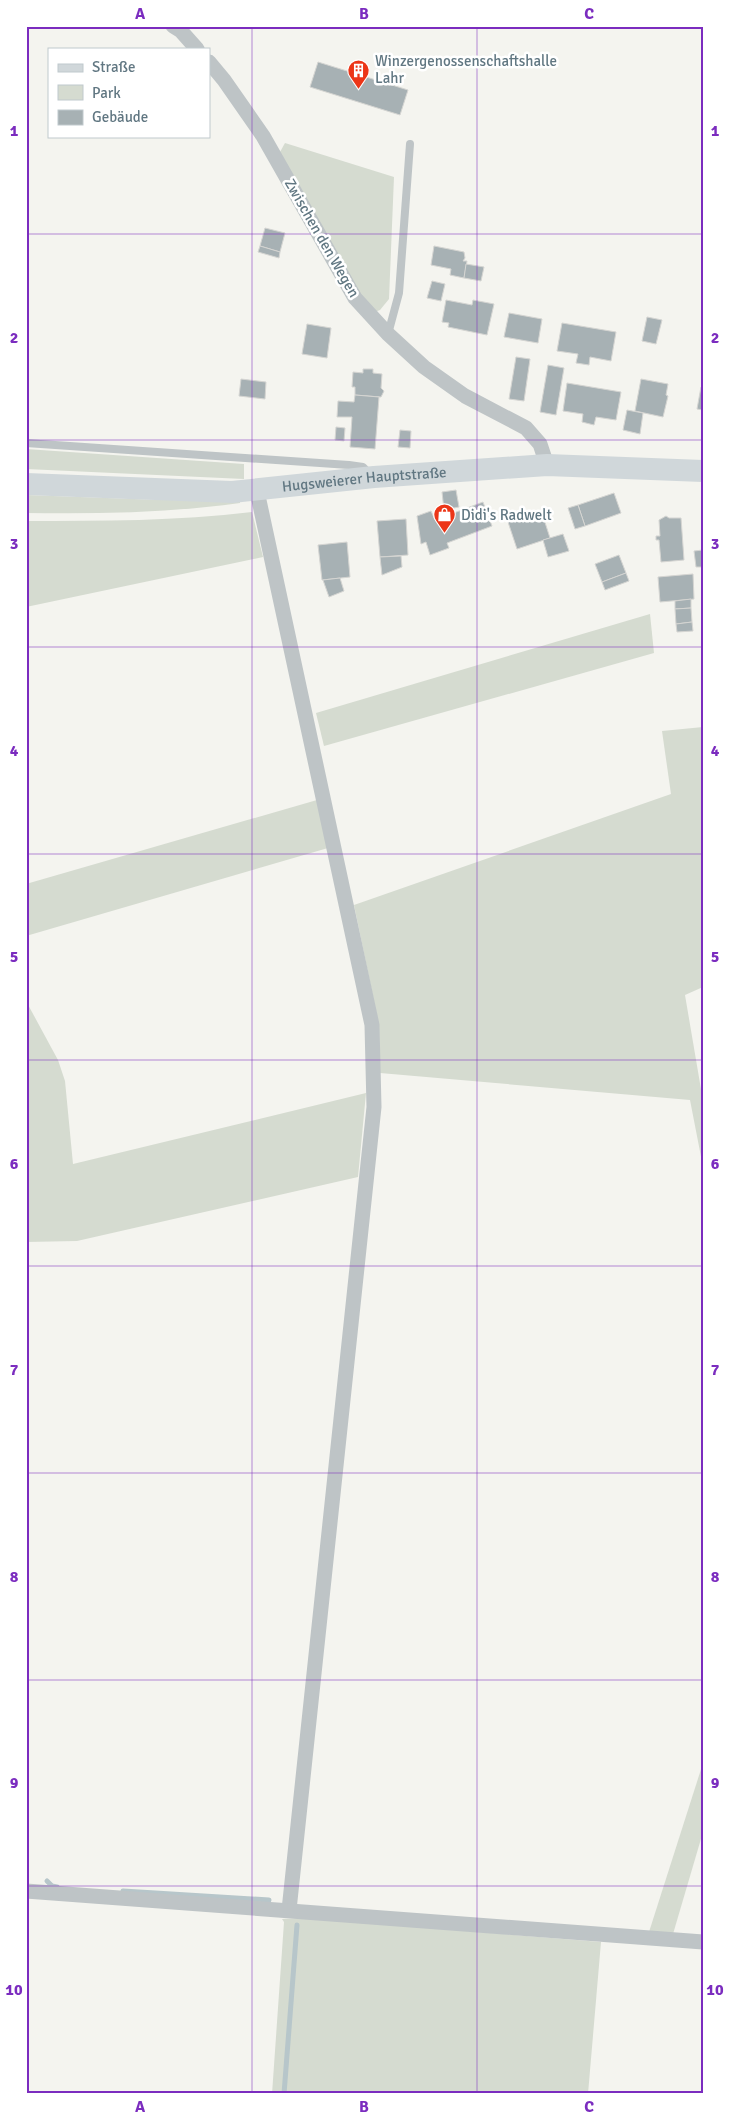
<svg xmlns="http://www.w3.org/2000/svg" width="729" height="2120" viewBox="0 0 729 2120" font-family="Signika,sans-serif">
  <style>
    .green { fill: #d5dbd0 }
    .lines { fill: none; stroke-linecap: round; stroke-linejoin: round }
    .stream { stroke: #b7c6ca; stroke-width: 5 }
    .building { fill: #a7b1b4; stroke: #d5d5d2 }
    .lane { stroke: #bec4c6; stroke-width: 8 }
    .street { stroke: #bec4c6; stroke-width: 15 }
    .secondary { stroke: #d0d7da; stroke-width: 22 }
    .grid { fill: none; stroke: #7b2cbf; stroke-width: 1; stroke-opacity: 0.55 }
    .labels { text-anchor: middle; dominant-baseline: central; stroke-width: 5; stroke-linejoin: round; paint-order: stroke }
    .poi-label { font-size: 15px; fill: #617782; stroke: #fff; text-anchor: start }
    .street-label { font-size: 15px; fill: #617782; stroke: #fff }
    .neatline { fill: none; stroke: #7b2cbf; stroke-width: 2 }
    .grid-label { font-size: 16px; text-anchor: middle; font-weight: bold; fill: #7b2cbf }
  </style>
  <rect width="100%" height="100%" fill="#f4f4ef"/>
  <g class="green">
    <path d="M285 143 394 177 389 299 380 310 375 312 349 281 280 152Z"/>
    <path d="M26 449 244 464V479L26 469Z"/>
    <path d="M26 495 161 500 240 498V503C169 513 97 514 26 513Z"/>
    <path d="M252 512 263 557 26 607V521C102 521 177 521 252 512Z"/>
    <path d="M650 614 654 653 324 746 316 713Z"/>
    <path d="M703 727V987L685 995 703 1101V1167L690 1100 380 1073 379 1025 354 905 671 794 662 731Z"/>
    <path d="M317 800 328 848 26 936V884Z"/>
    <path d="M26 1001 58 1060 65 1081 73 1164 366 1093 358 1177 77 1241 26 1242Z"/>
    <path d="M703 1763V1832L673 1934 649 1932Z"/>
    <path d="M305 1918 601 1942 588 2094H272L284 1922 282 1919Z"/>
  </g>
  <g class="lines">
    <g class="stream">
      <path d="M47 1881 52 1886 57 1887"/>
      <path d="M123 1891 269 1900"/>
      <path d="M284 2094 297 1925"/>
    </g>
  </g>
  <g class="building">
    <path d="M318 62 408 90 400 115 310 87Z"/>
    <path d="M265 228 285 233 280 252 260 246Z"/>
    <path d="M260 246 280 252 279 258 258 252Z"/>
    <path d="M434 246 464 252 465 258 463 261H467L464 278 450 275 451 269 431 265Z"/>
    <path d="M466 264 484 267 481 281 464 278Z"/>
    <path d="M432 281 445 284 441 301 427 298Z"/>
    <path d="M446 300 472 305 473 300 494 304 487 335 448 327 449 323 442 322Z"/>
    <path d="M509 313 542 319 538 343 504 337Z"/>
    <path d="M647 317 662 320 656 344 642 341Z"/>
    <path d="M562 323 616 332 611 361 590 357 589 365 576 363 578 354 557 351Z"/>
    <path d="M307 324 331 328 327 358 302 354Z"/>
    <path d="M516 357 530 359 524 401 509 399Z"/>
    <path d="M548 365 564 368 556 415 540 412Z"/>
    <path d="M363 369H373V373L382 374 381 388 384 391 381 397 355 395V387H352L353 372 363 373Z"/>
    <path d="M241 379 266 382 265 399 239 396Z"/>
    <path d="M641 379 668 384 666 395 668 396 663 417 635 411Z"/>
    <path d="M567 383 621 392 616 420 596 417 594 425 582 422 583 414 563 411Z"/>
    <path d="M701 387H703V410L697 409Z"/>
    <path d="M355 395 379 397 375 449 350 447 352 417H337L338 401 354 402Z"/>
    <path d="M627 410 643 413 640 434 623 430Z"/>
    <path d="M336 427 345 428 344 441 335 440Z"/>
    <path d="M400 430 411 431 410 448 398 447Z"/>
    <path d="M456 490 459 507 444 510 442 492Z"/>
    <path d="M614 493 621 513 585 526 578 505Z"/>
    <path d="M483 502 492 526 447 543 449 548 430 555 426 542 421 544 417 516 431 511 435 520Z"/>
    <path d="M578 505 585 526 575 529 568 508Z"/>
    <path d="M519 512 521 520 542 513 550 538 517 549 506 516Z"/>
    <path d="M666 516 669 518H681L684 560 661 562 659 540H656V536H660L659 520Z"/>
    <path d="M406 519 408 555 380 557 377 521Z"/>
    <path d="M563 534 569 551 548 557 543 540Z"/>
    <path d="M347 542 350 577 322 580 318 545Z"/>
    <path d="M703 550V567H696L694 551Z"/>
    <path d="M619 555 626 573 602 582 595 564Z"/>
    <path d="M401 556 402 567 382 575 380 557Z"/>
    <path d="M626 573 629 581 605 590 602 582Z"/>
    <path d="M693 574 694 599 660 602 658 577Z"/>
    <path d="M340 578 344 591 329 597 323 580Z"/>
    <path d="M691 599V608L675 609V601Z"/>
    <path d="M691 608 692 622 676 624 675 609Z"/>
    <path d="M692 622 693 631 677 632 676 624Z"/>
  </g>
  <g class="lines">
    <g class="lane">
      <path d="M388 334 399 293 410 144"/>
      <path d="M26 443 349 465 363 467 369 473"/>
    </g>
    <g class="street">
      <path d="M173 26 181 31 197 49"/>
      <path d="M209 62 224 80 263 136 355 298 388 334 424 367 465 396 526 428 540 444 547 465"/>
      <path d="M257 491 372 1025 374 1107 289 1910"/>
      <path d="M26 1891 703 1942"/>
    </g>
    <path class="secondary" id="s1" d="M26 484 232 492 374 477 547 465 703 471"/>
  </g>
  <path class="grid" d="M252 26V2094M477 26V2094M26 234H703M26 440H703M26 647H703M26 854H703M26 1060H703M26 1266H703M26 1473H703M26 1680H703M26 1886H703"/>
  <defs>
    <symbol id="building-pin" viewBox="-11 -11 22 30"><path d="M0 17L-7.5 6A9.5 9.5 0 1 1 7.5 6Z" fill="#ec3517" stroke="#fff"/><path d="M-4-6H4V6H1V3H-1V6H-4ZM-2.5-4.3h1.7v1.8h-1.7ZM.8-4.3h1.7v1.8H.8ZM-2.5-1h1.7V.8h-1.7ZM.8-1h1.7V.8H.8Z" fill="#fff"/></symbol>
    <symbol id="shop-pin" viewBox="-11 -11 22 30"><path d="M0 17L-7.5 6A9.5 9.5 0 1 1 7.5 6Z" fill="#ec3517" stroke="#fff"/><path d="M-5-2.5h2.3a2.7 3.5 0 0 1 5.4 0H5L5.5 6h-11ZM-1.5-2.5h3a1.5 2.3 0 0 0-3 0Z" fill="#fff"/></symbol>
  </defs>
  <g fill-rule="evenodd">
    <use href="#building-pin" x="346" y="58" width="25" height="34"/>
    <use href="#shop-pin" x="432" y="502" width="25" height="34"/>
  </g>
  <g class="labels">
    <g class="poi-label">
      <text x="375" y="61">Winzergenossenschaftshalle<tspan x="375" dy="17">Lahr</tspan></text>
      <text x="461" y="515">Didi's Radwelt</text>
    </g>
    <g class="street-label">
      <text transform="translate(322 238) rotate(60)">Zwischen den Wegen</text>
      <text stroke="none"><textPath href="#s1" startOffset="339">Hugsweierer Hauptstraße</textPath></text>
    </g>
  </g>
  <rect width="729" height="2120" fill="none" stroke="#ffffff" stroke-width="55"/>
  <rect x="48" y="48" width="162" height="90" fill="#ffffff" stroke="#c0c9cd"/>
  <rect x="58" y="64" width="25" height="8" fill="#d0d7da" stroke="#c0c9cd"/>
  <text x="92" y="72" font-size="15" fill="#617782">Straße</text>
  <rect x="58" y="85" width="25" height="15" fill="#d5dbd0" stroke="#c0c9cd"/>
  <text x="92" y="98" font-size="15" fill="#617782">Park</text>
  <rect x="58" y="110" width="25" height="15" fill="#a7b1b4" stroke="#c0c9cd"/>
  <text x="92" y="122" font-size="15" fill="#617782">Gebäude</text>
  <rect x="28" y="28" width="674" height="2064" class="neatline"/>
  <g class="grid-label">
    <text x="140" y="19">A</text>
    <text x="364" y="19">B</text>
    <text x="589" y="19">C</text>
    <text x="14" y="136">1</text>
    <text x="715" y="136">1</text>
    <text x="14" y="343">2</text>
    <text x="715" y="343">2</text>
    <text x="14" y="549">3</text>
    <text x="715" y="549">3</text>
    <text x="14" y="756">4</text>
    <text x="715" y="756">4</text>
    <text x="14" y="962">5</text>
    <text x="715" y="962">5</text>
    <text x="14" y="1169">6</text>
    <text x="715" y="1169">6</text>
    <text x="14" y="1375">7</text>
    <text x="715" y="1375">7</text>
    <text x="14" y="1582">8</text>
    <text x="715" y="1582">8</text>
    <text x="14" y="1788">9</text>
    <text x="715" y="1788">9</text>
    <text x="14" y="1995">10</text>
    <text x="715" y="1995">10</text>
    <text x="140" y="2112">A</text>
    <text x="364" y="2112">B</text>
    <text x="589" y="2112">C</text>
  </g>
</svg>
